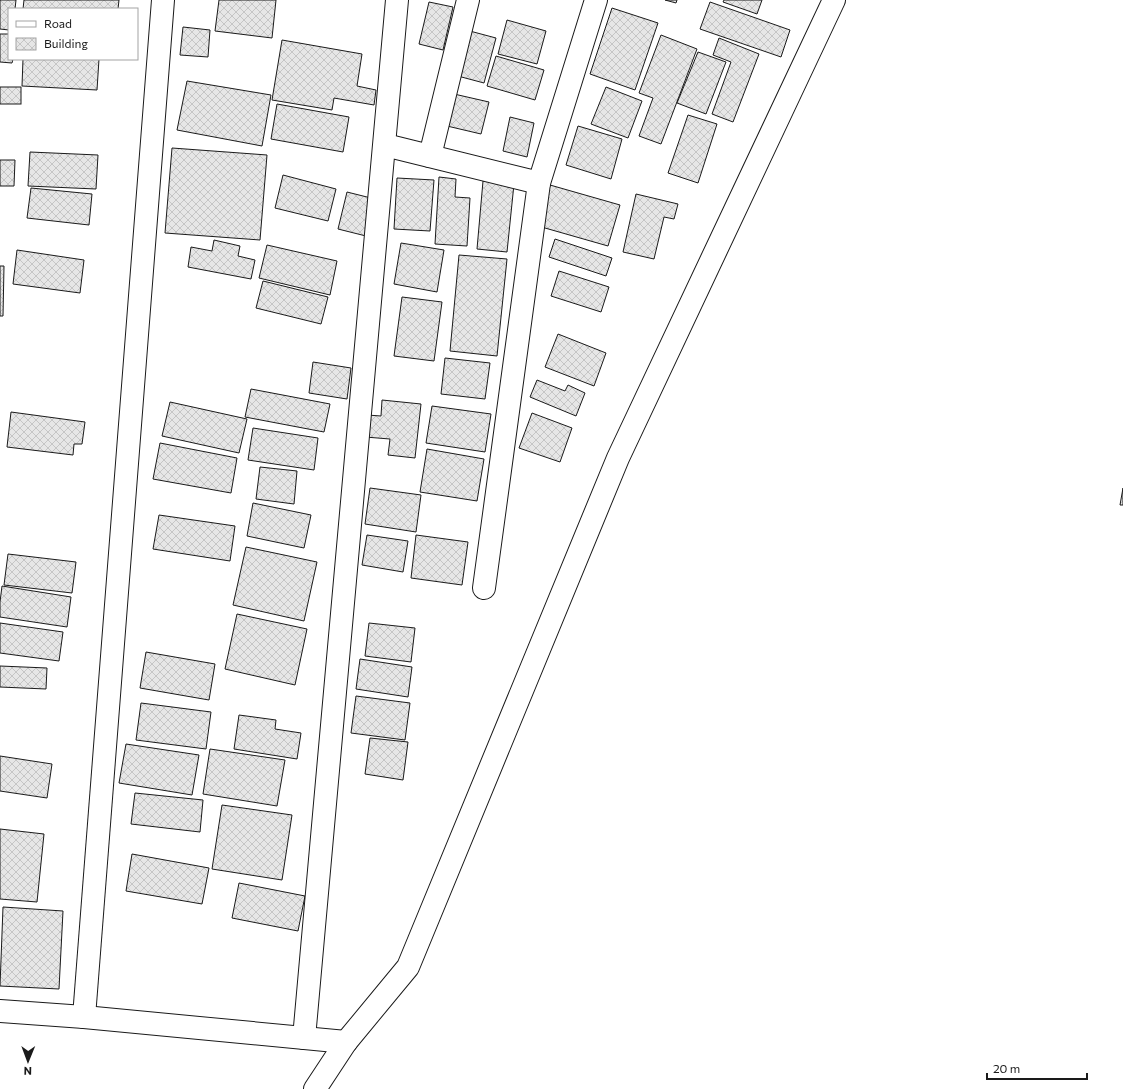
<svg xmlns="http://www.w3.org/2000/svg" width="1123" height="1089" viewBox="0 0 1123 1089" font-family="Commissioner,sans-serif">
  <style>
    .building { fill: url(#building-cross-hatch); stroke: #1a1a1a }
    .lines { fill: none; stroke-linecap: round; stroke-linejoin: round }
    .minor-casing { stroke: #1a1a1a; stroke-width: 24 }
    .minor { stroke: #fff; stroke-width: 22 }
  </style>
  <defs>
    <pattern id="building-cross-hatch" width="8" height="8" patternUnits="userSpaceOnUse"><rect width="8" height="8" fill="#e6e6e6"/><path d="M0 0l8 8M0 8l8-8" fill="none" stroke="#c5c5c5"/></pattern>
  </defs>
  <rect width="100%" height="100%" fill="#fff"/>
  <g class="building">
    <path d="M0 0H16L15 9H9V30L0 29Z"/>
    <path d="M24 0H119L118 9H23Z"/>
    <path d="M219 0H276L272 38 215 31Z"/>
    <path d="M665 0H677L676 3Z"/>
    <path d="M724 0H762L757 14 723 2Z"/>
    <path d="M429 2 453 7 443 50 419 44Z"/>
    <path d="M710 2 790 30 781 57 700 29Z"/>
    <path d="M612 8 658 23 635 90 590 74Z"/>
    <path d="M507 20 546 31 537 64 498 54Z"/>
    <path d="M183 27 210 30 208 57 180 55Z"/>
    <path d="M466 30 496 38 484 83 454 75Z"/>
    <path d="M0 34H9V59H13L12 63 0 62Z"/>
    <path d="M661 35 697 49 661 144 639 136 653 98 639 93Z"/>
    <path d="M719 38 759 54 733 122 712 114 731 62 713 55Z"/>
    <path d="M282 40 362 54 357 86 376 90 374 105 334 98 332 110 272 100Z"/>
    <path d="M698 52 726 62 706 114 677 103Z"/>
    <path d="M496 56 544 70 535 100 487 86Z"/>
    <path d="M23 59H99L97 90 22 86Z"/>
    <path d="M187 81 271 95 262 146 177 130Z"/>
    <rect x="0" y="87" width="21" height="17"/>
    <path d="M606 87 642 101 628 138 591 124Z"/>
    <path d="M454 94 489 102 481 134 447 126Z"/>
    <path d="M277 104 349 117 343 152 271 139Z"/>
    <path d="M688 115 717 124 698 183 668 173Z"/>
    <path d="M510 117 534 123 527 157 503 151Z"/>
    <path d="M578 126 622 139 611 179 566 165Z"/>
    <path d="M172 148 267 155 260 240 165 233Z"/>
    <path d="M30 152 98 155 96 189 28 186Z"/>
    <path d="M0 160H15L14 186H0Z"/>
    <path d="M283 175 336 189 328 221 275 208Z"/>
    <path d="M439 177 456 179 455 197 470 198 467 246 435 244Z"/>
    <path d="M397 178 434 180 430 231 394 229Z"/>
    <path d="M483 181 514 184 507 252 477 249Z"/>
    <path d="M550 185 620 205 608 246 538 226Z"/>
    <path d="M31 188 92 194 89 225 27 218Z"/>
    <path d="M347 192 375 199 366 236 338 229Z"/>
    <path d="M636 194 678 204 674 219 664 217 654 259 623 252Z"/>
    <path d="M555 239 612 258 606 276 549 257Z"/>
    <path d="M214 240 240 246 238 256 255 260 251 279 188 267 191 247 212 251Z"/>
    <path d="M401 243 444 250 437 292 394 284Z"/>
    <path d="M267 245 337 261 330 295 259 278Z"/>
    <path d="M17 250 84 260 80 293 13 284Z"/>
    <path d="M459 255 507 259 497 356 450 351Z"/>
    <path d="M0 266H4L3 316H0Z"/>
    <path d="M559 271 609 287 601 312 551 296Z"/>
    <path d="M263 281 328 297 321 324 256 308Z"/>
    <path d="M402 297 442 302 434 361 394 356Z"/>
    <path d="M558 334 606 353 594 386 545 367Z"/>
    <path d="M445 358 490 363 485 399 441 394Z"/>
    <path d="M313 362 351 368 347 399 309 393Z"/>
    <path d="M537 380 565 391 568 385 585 393 576 416 530 397Z"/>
    <path d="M251 389 330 404 324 432 245 417Z"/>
    <path d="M382 400 421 404 415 458 388 455 390 439 365 437 367 415 381 416Z"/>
    <path d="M170 402 247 419 239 453 162 436Z"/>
    <path d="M432 406 491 414 485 452 426 443Z"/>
    <path d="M11 412 85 422 82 444H74L73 455 7 447Z"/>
    <path d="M532 413 572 428 560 462 519 448Z"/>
    <path d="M253 428 318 438 314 470 248 460Z"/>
    <path d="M160 443 237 458 231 493 153 479Z"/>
    <path d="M427 449 484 459 477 501 420 492Z"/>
    <path d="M260 467 297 471 294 504 256 499Z"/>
    <path d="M370 488 421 495 416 532 365 524Z"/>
    <path d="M1123 488V505H1120Z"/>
    <path d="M253 503 311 515 304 548 247 536Z"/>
    <path d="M159 515 235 526 230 561 153 549Z"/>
    <path d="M367 535 408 541 403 572 362 565Z"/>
    <path d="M416 535 468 542 462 585 411 578Z"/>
    <path d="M246 547 317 562 304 621 233 605Z"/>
    <path d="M8 554 76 562 72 593 4 585Z"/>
    <path d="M2 586 71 597 67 627 0 617V602Z"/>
    <path d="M237 614 307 629 295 685 225 669Z"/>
    <path d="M0 623 63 632 59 661 0 653Z"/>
    <path d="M369 623 415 628 411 662 365 656Z"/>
    <path d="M146 652 215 664 209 700 140 688Z"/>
    <path d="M360 659 412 667 408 697 356 689Z"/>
    <path d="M0 666 47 668 46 689 0 687Z"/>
    <path d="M356 696 410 703 405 740 351 733Z"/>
    <path d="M141 703 211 712 206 749 136 740Z"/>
    <path d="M239 715 276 720 275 729 301 733 297 759 234 749Z"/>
    <path d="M370 738 408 742 403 780 365 774Z"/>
    <path d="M126 744 199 755 192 795 119 783Z"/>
    <path d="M210 749 285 760 277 806 203 794Z"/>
    <path d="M0 756 52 764 47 798 0 791Z"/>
    <path d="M135 793 203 800 200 832 131 824Z"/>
    <path d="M222 805 292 815 282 880 212 869Z"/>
    <path d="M0 829 44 834 37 902 0 899Z"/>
    <path d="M132 854 209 868 202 904 126 891Z"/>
    <path d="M239 883 305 896 298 931 232 918Z"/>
    <path d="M3 907 63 911 59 989 0 986Z"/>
  </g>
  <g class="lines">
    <defs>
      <g id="minor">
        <path d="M385 145 539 183"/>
        <path d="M430 156 468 0"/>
        <path d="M484 588 539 183 596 0"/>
        <path d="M0 1011 84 1017 346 1042"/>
        <path d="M84 1017 163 0"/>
        <path d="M304 1038 397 0"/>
        <path d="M315 1089 346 1042 408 967 618 458 834 0"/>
      </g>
    </defs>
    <use href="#minor" class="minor-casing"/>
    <use href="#minor" class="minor"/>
  </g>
  <rect x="8" y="8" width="130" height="52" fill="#ffffff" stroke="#a3a3a3"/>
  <rect x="16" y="21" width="20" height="6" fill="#ffffff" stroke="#a3a3a3"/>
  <text x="44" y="28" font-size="12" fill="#1a1a1a">Road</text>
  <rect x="16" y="38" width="20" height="12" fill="url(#building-cross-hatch)" stroke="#a3a3a3"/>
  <text x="44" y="48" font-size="12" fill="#1a1a1a">Building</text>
  <g transform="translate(28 1061) rotate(181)" stroke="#ffffff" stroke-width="3" paint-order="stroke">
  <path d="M0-3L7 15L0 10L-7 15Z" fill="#1a1a1a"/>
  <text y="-6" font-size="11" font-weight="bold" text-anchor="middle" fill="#1a1a1a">N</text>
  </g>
  <path d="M987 1073v6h100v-6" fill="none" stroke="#1a1a1a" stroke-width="2"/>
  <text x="993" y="1073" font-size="12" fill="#1a1a1a" stroke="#ffffff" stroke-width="3" paint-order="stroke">20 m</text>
</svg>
